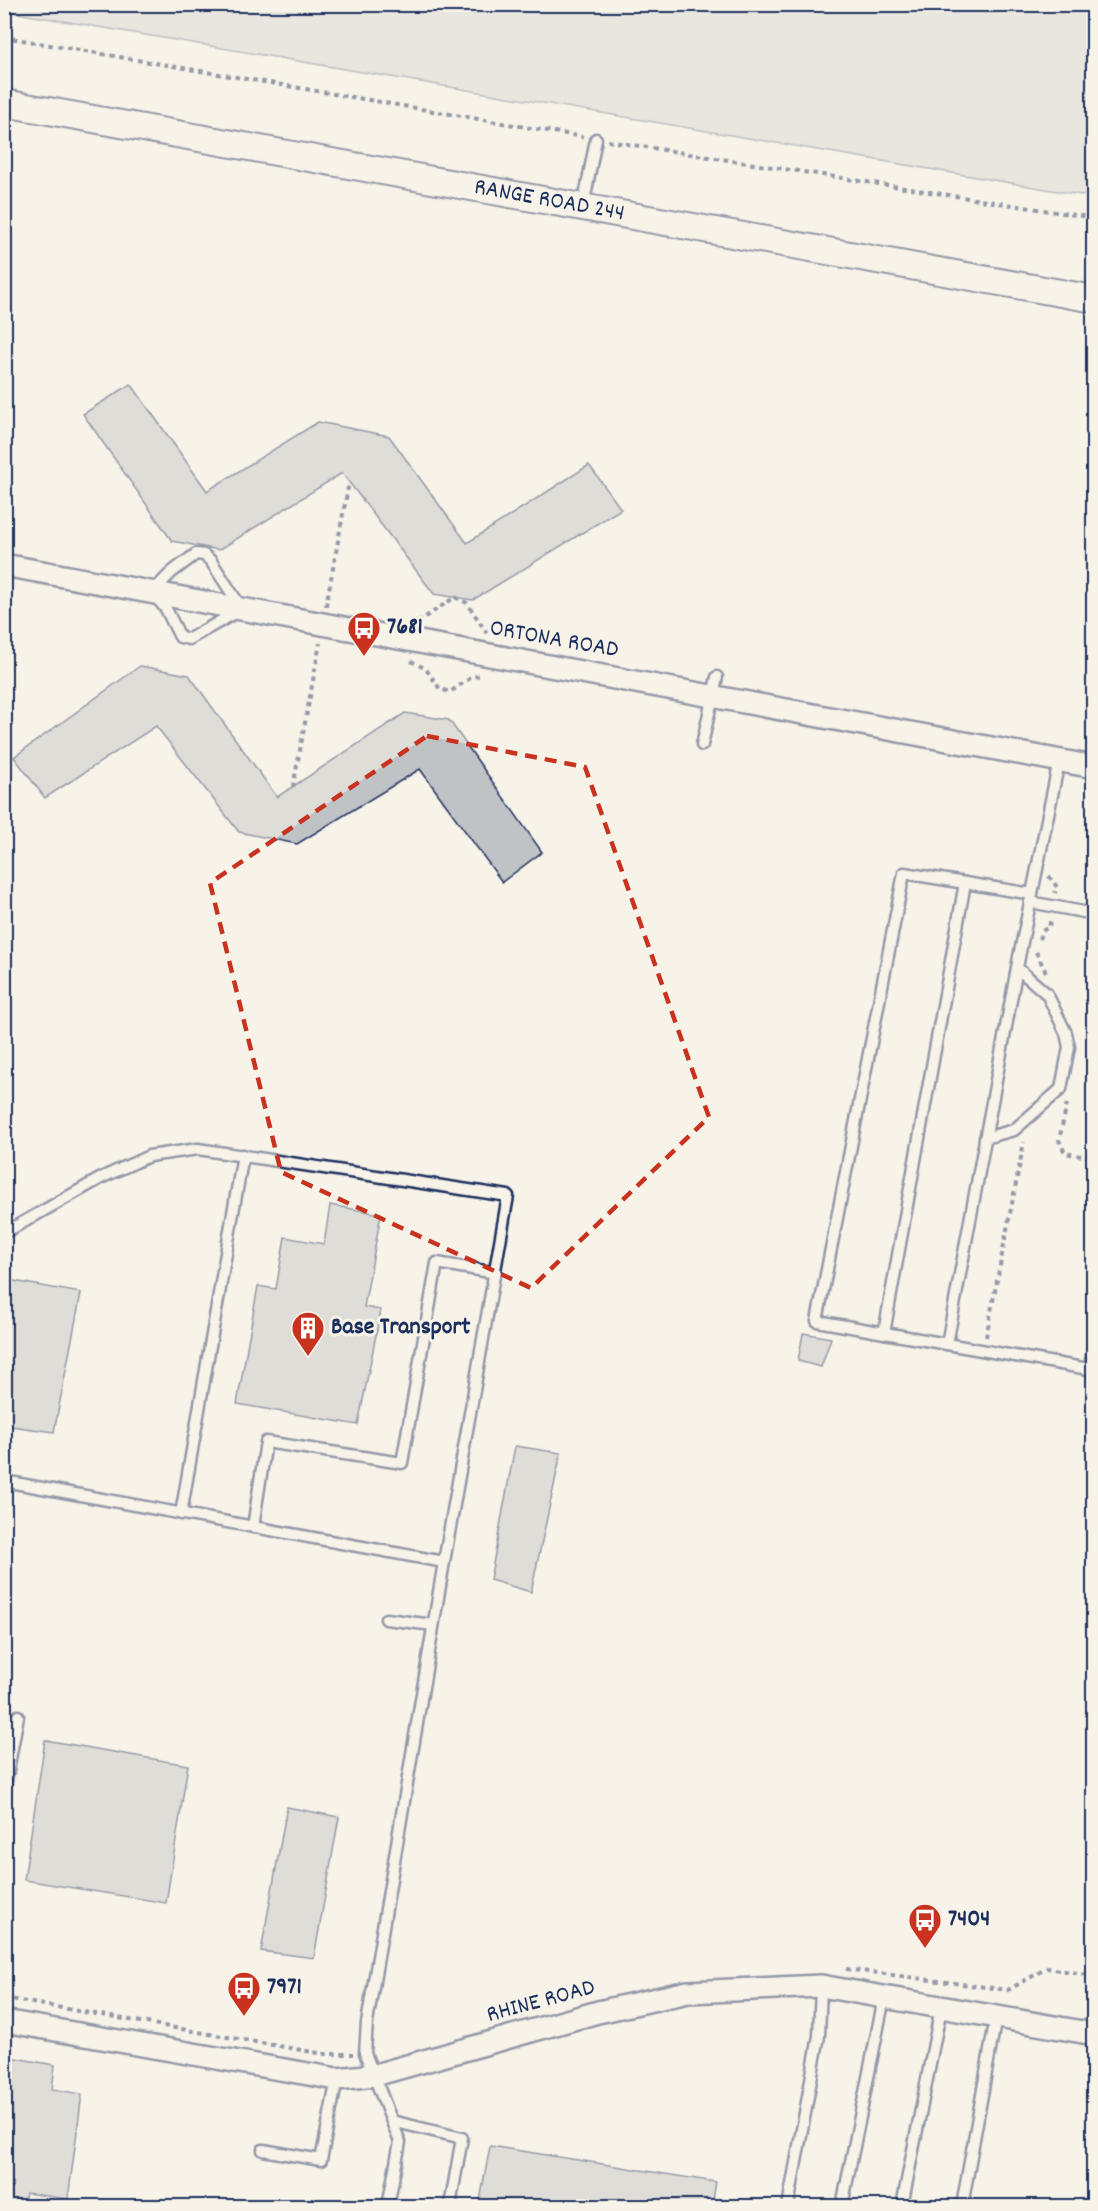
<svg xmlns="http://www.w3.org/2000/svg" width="1098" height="2211" viewBox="0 0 1098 2211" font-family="Dekko,sans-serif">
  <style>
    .green { fill: #d7d6d4; stroke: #798299; stroke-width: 1.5 }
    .building { fill: #c0c3c5; stroke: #1b2f5e; stroke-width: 1.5 }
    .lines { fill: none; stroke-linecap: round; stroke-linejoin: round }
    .service-casing { stroke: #1b2f5e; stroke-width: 15 }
    .minor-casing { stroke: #1b2f5e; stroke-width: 26 }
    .tertiary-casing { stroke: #1b2f5e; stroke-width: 30 }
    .path { stroke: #1b2f5e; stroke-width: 4; stroke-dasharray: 4.5 4.5; stroke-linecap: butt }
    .service { stroke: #f7f3e8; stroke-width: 10 }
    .minor { stroke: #f7f3e8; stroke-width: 21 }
    .tertiary { stroke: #f7f3e8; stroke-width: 26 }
    .marked { fill: none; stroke: #c8321e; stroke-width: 4.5; stroke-dasharray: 12 8; stroke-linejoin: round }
    .labels { text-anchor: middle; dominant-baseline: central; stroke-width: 6; stroke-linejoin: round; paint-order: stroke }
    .street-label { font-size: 24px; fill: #1b2f5e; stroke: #f7f3e8 }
    .poi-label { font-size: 24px; font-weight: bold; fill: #1b2f5e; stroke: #f7f3e8; text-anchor: start }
  </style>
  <rect width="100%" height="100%" fill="#f7f3e8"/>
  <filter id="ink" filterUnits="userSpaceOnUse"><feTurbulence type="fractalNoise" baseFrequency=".0167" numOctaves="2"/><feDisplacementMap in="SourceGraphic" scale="12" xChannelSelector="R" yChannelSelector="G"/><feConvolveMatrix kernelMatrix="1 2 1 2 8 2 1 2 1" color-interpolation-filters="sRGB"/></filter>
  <g filter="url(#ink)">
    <path class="green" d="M4 5H1093V197L5 11Z"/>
    <g class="building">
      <path d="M131 384 207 491 318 422 389 436 467 543 589 465 621 509 473 600 434 594 342 473 219 550 172 541 83 414Z"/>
      <path d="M140 666 189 675 277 797 405 713 449 720 542 852 502 882 420 769 297 844 239 832 156 726 45 798 14 757Z"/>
      <path d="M330 1205 381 1214 364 1307 381 1310 358 1425 237 1404 258 1286 276 1289 285 1237 324 1244Z"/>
      <path d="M8 1280 81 1293 54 1432 4 1425V1302Z"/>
      <path d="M803 1333 831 1338 821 1367 798 1361Z"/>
      <path d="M515 1446 561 1453 531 1592 490 1580Z"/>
      <path d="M45 1740 188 1765 166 1903 24 1880Z"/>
      <path d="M287 1807 339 1817 314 1958 261 1951Z"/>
      <path d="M4 2056 55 2065 52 2089 82 2094 68 2199 26 2193 23 2206H4Z"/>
      <path d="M490 2146 716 2182 712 2206H479Z"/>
    </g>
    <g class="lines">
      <defs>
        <g id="service">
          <path d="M583 207 596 139"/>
          <path d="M196 554 204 555 211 561 242 609 189 639 180 637 166 609 152 592 172 572Z"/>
          <path d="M702 745 717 677"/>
          <path d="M1059 761 1019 957 947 1344 1094 1370"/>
          <path d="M1030 902 1094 914"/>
          <path d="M985 1138 1014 1130 1061 1089 1069 1047 1066 1033 1047 994 1017 968"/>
          <path d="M4 1233 103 1177 149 1156 198 1149 508 1196 444 1562"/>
          <path d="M884 1333 965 883"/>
          <path d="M947 1344 817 1321 904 873 1032 894"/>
          <path d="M1089 1370 1094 1347"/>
          <path d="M4 1481 444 1562 367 2023 365 2053 400 2142 388 2206"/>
          <path d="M181 1514 243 1155"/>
          <path d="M253 1527 266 1442 402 1463 437 1263 496 1273"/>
          <path d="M386 1619 433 1625"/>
          <path d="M4 1792 18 1716"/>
          <path d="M392 2121 462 2138 450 2206"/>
          <path d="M263 2150 321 2160 337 2079"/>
          <path d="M788 2206 819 2036 821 1986"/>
          <path d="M842 2206 884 1998"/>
          <path d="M902 2206 941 2008"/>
          <path d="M962 2206 996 2017"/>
        </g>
        <g id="minor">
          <path d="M4 565 1094 767"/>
          <path d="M4 2021 337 2079 375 2075 598 2012 688 1992 821 1986 1094 2034"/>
        </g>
        <g id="tertiary">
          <path id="s1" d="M4 103 1094 299"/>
        </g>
      </defs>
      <use href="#service" class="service-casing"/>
      <use href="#minor" class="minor-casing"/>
      <use href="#tertiary" class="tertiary-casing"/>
      <g class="path">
        <path d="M4 37 583 137"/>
        <path d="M608 141 1094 218"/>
        <path d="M326 606 349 482"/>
        <path d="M418 622 455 597 467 603 487 633"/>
        <path d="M411 661 426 669 440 689 450 692 472 677 481 675"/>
        <path d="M293 787 320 643"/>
        <path d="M1049 876 1057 887 1055 893"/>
        <path d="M1039 939 1042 931 1049 927 1051 918"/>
        <path d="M1036 952 1046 972"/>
        <path d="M1067 1104 1059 1140 1065 1153 1087 1157"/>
        <path d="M986 1337 1024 1142"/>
        <path d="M846 1969 1008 1990 1047 1968 1094 1976"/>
        <path d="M4 1998 324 2054H353"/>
      </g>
      <use href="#service" class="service"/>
      <use href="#minor" class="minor"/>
      <use href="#tertiary" class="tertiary"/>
    </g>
  </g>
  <path d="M0 0H1098V2211H0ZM427 736 585 767 709 1117 531 1288 281 1172 210 883Z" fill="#f7f3e8" fill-opacity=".55" fill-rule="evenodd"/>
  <path class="marked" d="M427 736 585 767 709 1117 531 1288 281 1172 210 883Z"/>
  <defs>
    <symbol id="bus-pin" viewBox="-11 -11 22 30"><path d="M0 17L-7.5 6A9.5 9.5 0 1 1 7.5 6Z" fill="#c8321e" stroke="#f7f3e8"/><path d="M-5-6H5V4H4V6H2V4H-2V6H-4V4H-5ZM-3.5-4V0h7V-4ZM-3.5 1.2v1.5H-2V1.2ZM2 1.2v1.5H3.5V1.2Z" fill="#fff"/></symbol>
    <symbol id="building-pin" viewBox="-11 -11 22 30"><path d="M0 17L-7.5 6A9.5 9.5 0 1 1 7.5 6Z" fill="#c8321e" stroke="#f7f3e8"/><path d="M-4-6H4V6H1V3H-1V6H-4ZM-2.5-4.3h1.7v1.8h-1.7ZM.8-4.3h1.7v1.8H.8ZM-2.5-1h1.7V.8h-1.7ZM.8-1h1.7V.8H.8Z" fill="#fff"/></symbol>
  </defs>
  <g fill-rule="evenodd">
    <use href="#bus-pin" x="345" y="609" width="38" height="52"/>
    <use href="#building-pin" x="289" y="1309" width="38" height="52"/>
    <use href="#bus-pin" x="906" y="1901" width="38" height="52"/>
    <use href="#bus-pin" x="225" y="1969" width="38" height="52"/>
  </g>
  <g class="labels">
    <g class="street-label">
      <text stroke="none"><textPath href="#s1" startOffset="554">RANGE ROAD 244</textPath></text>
      <text transform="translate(554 640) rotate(10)">ORTONA ROAD</text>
      <text transform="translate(541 2002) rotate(-15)">RHINE ROAD</text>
    </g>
    <g class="poi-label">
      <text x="387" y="628">7681</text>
      <text x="331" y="1328">Base Transport</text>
      <text x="948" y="1920">7404</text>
      <text x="267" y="1988">7971</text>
    </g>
  </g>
  <rect width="1098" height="2211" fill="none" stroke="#f7f3e8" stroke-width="24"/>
  <rect x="12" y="12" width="1074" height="2187" fill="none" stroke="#1b2f5e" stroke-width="2" filter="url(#ink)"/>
</svg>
